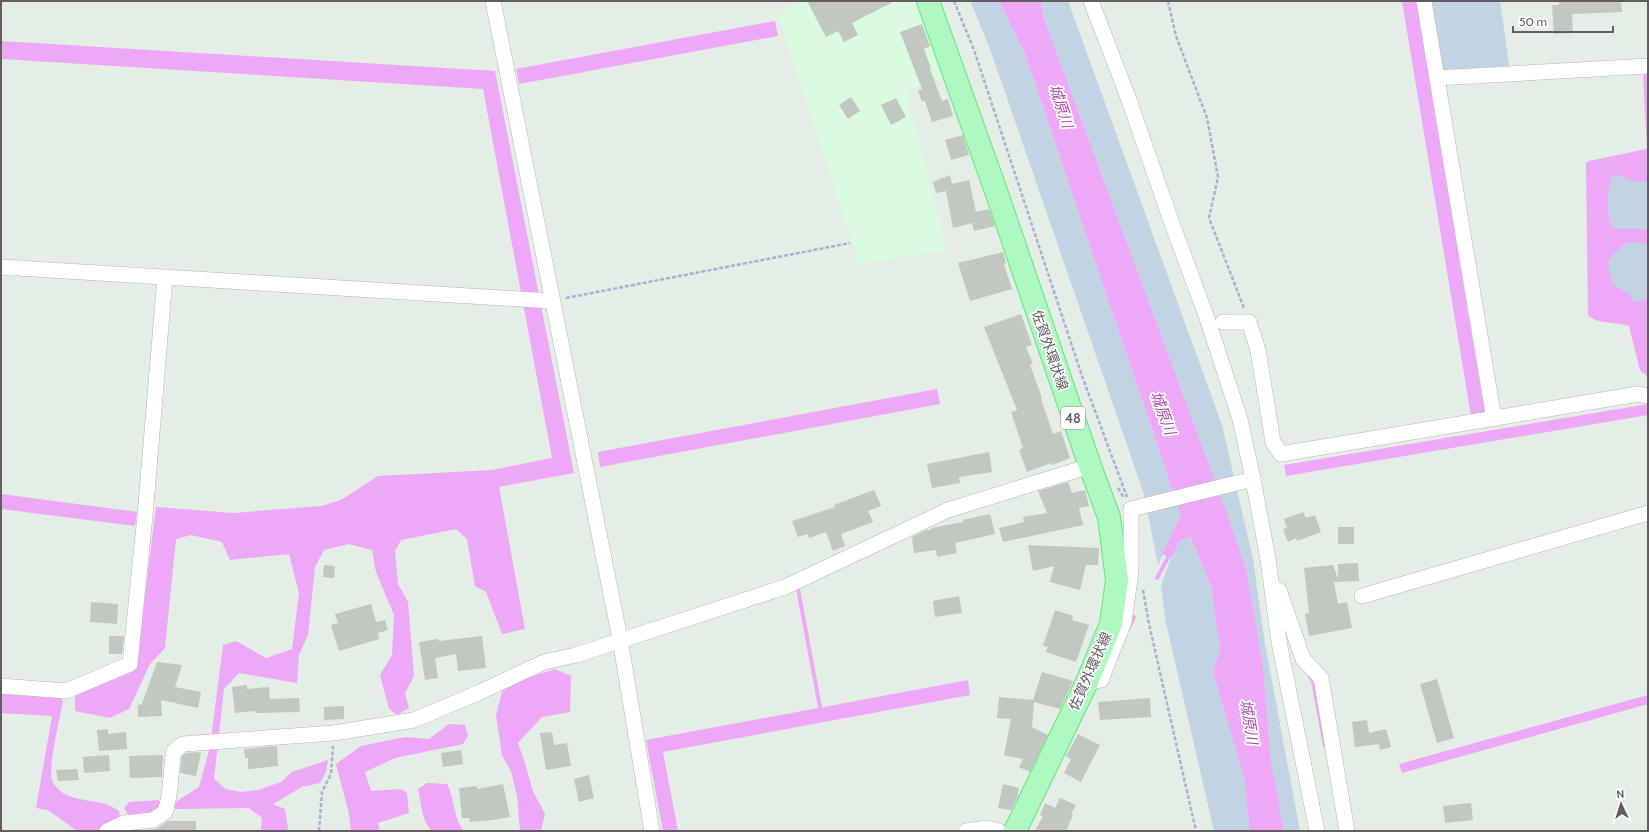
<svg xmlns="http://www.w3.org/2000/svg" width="1649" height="832" viewBox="0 0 1649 832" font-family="Cabin,'Noto Sans JP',sans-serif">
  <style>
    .commercial { fill: #dbfbe1 }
    .green { fill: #c2d4e3 }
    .water { fill: #eda9f8 }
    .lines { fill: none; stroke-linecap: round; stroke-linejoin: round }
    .stream { stroke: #eda9f8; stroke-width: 4 }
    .building { fill: #c0c8c1 }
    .street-casing { stroke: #bab4b9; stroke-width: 16 }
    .primary-casing { stroke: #64e578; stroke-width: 24 }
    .path { stroke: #a6b4d3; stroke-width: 2.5; stroke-dasharray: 4 2; stroke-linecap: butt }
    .street { stroke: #fff; stroke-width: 15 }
    .primary { stroke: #aef8c2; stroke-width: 22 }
    .labels { text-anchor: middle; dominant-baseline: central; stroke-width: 3.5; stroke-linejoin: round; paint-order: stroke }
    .shield { fill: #fff; stroke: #928d92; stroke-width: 1 }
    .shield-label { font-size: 13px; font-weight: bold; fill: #635c63 }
    .street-label { font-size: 14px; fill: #635c63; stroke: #fff }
    .water-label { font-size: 15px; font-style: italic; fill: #ab4bb1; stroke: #fff }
  </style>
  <rect width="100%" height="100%" fill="#e4ede6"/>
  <path class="commercial" d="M797 1H917L947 76 906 92 947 250 859 264 778 15Z"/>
  <g class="green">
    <path d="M970 1H999L1025 54 1181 515 1158 565 1144 494 989 46Z"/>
    <path d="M1041 1H1068L1222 425 1253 559 1265 644 1300 831H1284L1271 761 1263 665 1246 569 1224 505 1043 16Z"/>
    <path d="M1431 1H1500L1510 71 1444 72Z"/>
    <path d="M1648 158V324L1596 308 1598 173Z"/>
    <path d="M1190 536 1211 586 1220 649 1213 672 1244 778 1250 831H1214L1166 623 1161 586 1171 558 1180 541Z"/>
  </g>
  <g class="water">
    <path d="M999 1H1041L1043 16 1224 505 1246 569 1263 665 1271 761 1284 831H1250L1244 778 1213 672 1220 649 1211 586 1190 536 1180 541 1171 558 1162 554 1181 515 1025 54Z"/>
    <path d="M1402 1H1416L1485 414 1471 416Z"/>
    <path d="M775 21 778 36 519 84 516 69Z"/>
    <path d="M1 41 495 71 574 473 499 487 525 629 502 634 486 592 475 586 467 539 456 529 401 540 395 551 398 584 408 602 414 676 405 693 409 708 397 715 389 709 380 675 392 655 394 615 376 572 372 550 349 544 324 550 315 567 308 635 299 655 297 683 239 673 224 689 214 779 226 789 241 792 258 790 281 782 292 772 328 760 326 772 320 783 302 787 273 804 285 809 288 828 287 831H261L262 818 249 808 175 809 174 803 199 787 210 747 223 645 236 641 266 658 292 649 299 593 289 554 230 560 222 542 191 535 176 539 165 648 150 664 129 709 110 718 75 711V696L136 667 156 507 233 513 321 506 341 500 378 476 492 470 552 458 483 89 1 59Z"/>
    <path d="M1645 74 1648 75V183C1641 180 1637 183 1632 181 1623 179 1624 174 1613 175 1607 183 1607 208 1609 218 1610 222 1612 226 1614 229H1648V245C1626 237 1621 245 1608 262L1612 282 1619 289 1630 294 1632 300 1636 302 1648 298V377L1640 370 1629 326C1618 322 1595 324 1588 315L1586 166V163L1589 161 1646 149 1647 147 1643 76Z"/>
    <path d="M937 389 940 404 600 467 598 452Z"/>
    <path d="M1648 404V415L1286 476 1284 465Z"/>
    <path d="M1 494 137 512 135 526 1 509Z"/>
    <path d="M555 669 571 676 570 712 542 717 518 743 524 760 533 791 545 814 541 831H520L517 796 511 771 502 755 496 716 502 691 521 680Z"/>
    <path d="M968 680 970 695 663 752 678 831H663L646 740Z"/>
    <path d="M1 693 59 696 63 701C60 718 48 766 52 780 54 787 63 794 69 796 87 803 103 799 119 811L120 820 97 831H77L48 810 36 808 52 716 1 713Z"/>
    <path d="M1648 695V704L1402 773 1399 764Z"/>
    <path d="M449 724 465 725 468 736 463 744 395 758 365 772 371 791 401 789 407 793 409 813 378 823 380 831H351L349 814 336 764 361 746 405 737 429 739Z"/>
    <path d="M427 783 447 784C455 799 453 818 464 831H432C422 822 421 802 418 789Z"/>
    <path d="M158 800 162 803 155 814 129 816 124 808 129 802Z"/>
  </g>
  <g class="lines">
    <g class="stream">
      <path d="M1157 578 1171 552"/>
      <path d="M798 589 820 707"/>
      <path d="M1130 626 1134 617"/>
      <path d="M1309 675 1313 681 1325 746"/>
    </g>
  </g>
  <g class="building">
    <path d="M807 1H895L852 23 858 35 844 42 838 31 826 37Z"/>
    <path d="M1559 1H1621L1622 12 1572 14 1573 33 1554 34 1552 5H1559Z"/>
    <path d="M922 24 930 46 924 49 931 68 930 69 942 101 948 99 953 116 932 122 925 101 922 102 918 91 922 89 900 32Z"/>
    <path d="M851 97 860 111 848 119 839 105Z"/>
    <path d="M896 98 906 117 891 125 881 105Z"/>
    <path d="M963 135 969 155 951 160 945 140Z"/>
    <path d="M950 175 952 184 969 180 976 212 989 209 995 226 974 231 972 223 953 228 946 191 936 193 933 182Z"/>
    <path d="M1003 252 1006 263 1004 264 1012 289 970 301 958 263Z"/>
    <path d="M1021 314 1032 345 1026 347 1033 364 1030 365 1042 398 1041 399 1053 434 1061 431 1070 458 1052 465 1051 463 1027 472 1019 450 1023 448 1011 412 1017 410 984 327Z"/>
    <path d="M989 452 992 472 959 477 960 483 932 488 927 464Z"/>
    <path d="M1068 482 1072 493 1085 490 1089 506 1079 508 1083 525 1003 542 999 528 1024 522 1023 517 1047 513 1038 491Z"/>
    <path d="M874 490 881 506 868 511 873 522 841 534 845 546 833 551 826 532 809 538 808 534 798 537 792 521 835 507 834 505Z"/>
    <path d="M1303 512 1306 518 1315 515 1321 532 1297 541 1296 538 1288 542 1283 529 1287 528 1284 519Z"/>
    <path d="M990 514 995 534 955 543 957 553 937 557 936 550 914 553 912 537 926 530H931V528L963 522V520Z"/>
    <rect x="1338" y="527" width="16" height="17"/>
    <path d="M1028 545 1099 548 1098 565H1086L1080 590 1050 582 1054 566 1033 571Z"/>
    <path d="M1358 563 1359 581 1334 582 1338 604 1347 602 1352 628 1309 636 1305 614 1309 613 1304 568 1333 565 1338 579V564Z"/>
    <path d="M324 565 335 566 334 578 323 577Z"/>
    <path d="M959 596 962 613 935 617 933 601Z"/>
    <path d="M91 602 118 604 117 624 90 622Z"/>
    <path d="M371 604 376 622 385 620 388 630 378 633 379 639 339 651 331 625 338 623 335 614Z"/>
    <path d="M1055 610 1073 616 1072 620 1089 625 1076 662 1046 652 1048 647 1043 646Z"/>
    <path d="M109 636H124L122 654H109Z"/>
    <path d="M482 636 486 668 458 671 456 654 435 658 438 678 425 680 419 642 438 639 439 641Z"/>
    <path d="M157 662 182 665 175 687 201 692 198 708 161 700 162 716 138 717V705L142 704Z"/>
    <path d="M1042 672 1073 681 1060 709 1034 702 1032 727 1048 735 1030 772 1019 767 1023 759 1004 755 1011 719 997 718 999 697 1033 700Z"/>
    <path d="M1437 679 1454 738 1437 743 1420 684Z"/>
    <path d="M247 685V689L269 687 270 699 299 698 300 712 255 713V711L235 713 232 687Z"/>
    <path d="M1150 698 1151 717 1100 720 1098 702Z"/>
    <path d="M344 706V719L324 720V707Z"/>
    <path d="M1367 720 1369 733 1386 729 1391 747 1380 750 1379 744 1355 747 1352 722Z"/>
    <path d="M108 729V734L126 732 127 749 99 751 97 730Z"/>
    <path d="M552 732 554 745 567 743 571 766 546 770 540 733Z"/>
    <path d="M1078 734 1100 745 1081 782 1064 773 1071 759 1066 756Z"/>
    <path d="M277 746 278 766 248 769V758H245L244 749Z"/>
    <path d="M461 750 463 764 443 767 441 753Z"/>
    <path d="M196 752 201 753 196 776 180 773 182 756 186 753Z"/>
    <path d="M109 755 110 771 84 773 83 757Z"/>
    <path d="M163 755 162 777 130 778 129 756Z"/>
    <path d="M77 769 79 780 58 781 56 770Z"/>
    <path d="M589 775 594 798 579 802 574 779Z"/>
    <path d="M503 784 510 817 493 820 470 822 469 818H462L459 788 477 786V789Z"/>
    <path d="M1003 784 1019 788 1017 798 1011 810 998 808Z"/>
    <path d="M1060 798 1076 805 1071 814 1073 815 1066 831H1035L1043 816 1040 815 1045 803 1055 808Z"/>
    <path d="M1471 803 1473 820 1445 823 1443 806Z"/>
    <path d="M168 821H196V831H142L158 828Z"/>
  </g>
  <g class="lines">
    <defs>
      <g id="street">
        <path d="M493 1 620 639 652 831"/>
        <path d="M1091 1 1128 97 1170 218 1208 321 1240 419 1253 479 1268 559 1279 642 1317 831"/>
        <path d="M1424 1 1494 419"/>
        <path d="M1437 78 1648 66"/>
        <path d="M1 267 552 301"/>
        <path d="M1223 322H1249L1258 350 1273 442 1281 454 1638 394 1648 396"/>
        <path d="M1279 590 1303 659 1321 678 1347 831"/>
        <path d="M1362 596 1648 513"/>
        <path d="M1087 682 1101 680 1124 622 1131 571V509L1253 479"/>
        <path d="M1 686 66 691 130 664 145 516 165 277"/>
        <path d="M107 831 124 823 153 820 165 812C172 793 170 771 174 751L183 744 334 733 414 720 478 693 544 662 576 655 785 587 948 510 1090 466"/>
        <path d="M966 831 987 828 999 831"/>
      </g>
      <path id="primary" d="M928 1 996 191 1090 466 1109 517 1117 580 1111 624 1087 682 1015 831"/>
    </defs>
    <use href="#street" class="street-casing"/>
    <use href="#primary" class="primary-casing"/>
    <g class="path">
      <path d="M954 1 974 50 1082 376 1127 497"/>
      <path d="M1168 1 1176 36 1207 118 1218 177 1209 218 1244 308"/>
      <path d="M566 298 850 243"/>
      <path d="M1118 488 1124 498"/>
      <path d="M1143 590 1149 624 1196 831"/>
      <path d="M319 831 322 792 331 774 333 746"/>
    </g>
    <use href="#street" class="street"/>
    <use href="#primary" class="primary"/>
  </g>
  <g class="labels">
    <rect class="shield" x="1061" y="407" width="24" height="22" rx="3"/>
    <g class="shield-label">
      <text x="1073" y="418">48</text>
    </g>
    <g class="street-label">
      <text transform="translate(1050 350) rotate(71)">佐賀外環状線</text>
      <text transform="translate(1090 671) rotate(-66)">佐賀外環状線</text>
    </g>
    <g class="water-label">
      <text transform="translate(1061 106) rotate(72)">城原川</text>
      <text transform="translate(1163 413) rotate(70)">城原川</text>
      <text transform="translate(1249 722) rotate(81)">城原川</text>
    </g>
  </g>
  <rect width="1649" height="832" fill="none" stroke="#635c63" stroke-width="4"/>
  <g transform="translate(1621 804) rotate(356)" stroke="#ffffff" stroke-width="3" paint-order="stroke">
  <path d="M0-3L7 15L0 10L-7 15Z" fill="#635c63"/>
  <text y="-6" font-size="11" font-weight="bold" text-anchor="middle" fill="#635c63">N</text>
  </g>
  <path d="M1513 26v6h100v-6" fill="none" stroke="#635c63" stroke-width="2"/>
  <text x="1519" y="26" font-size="12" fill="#635c63" stroke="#ffffff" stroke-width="3" paint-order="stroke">50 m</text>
</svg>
